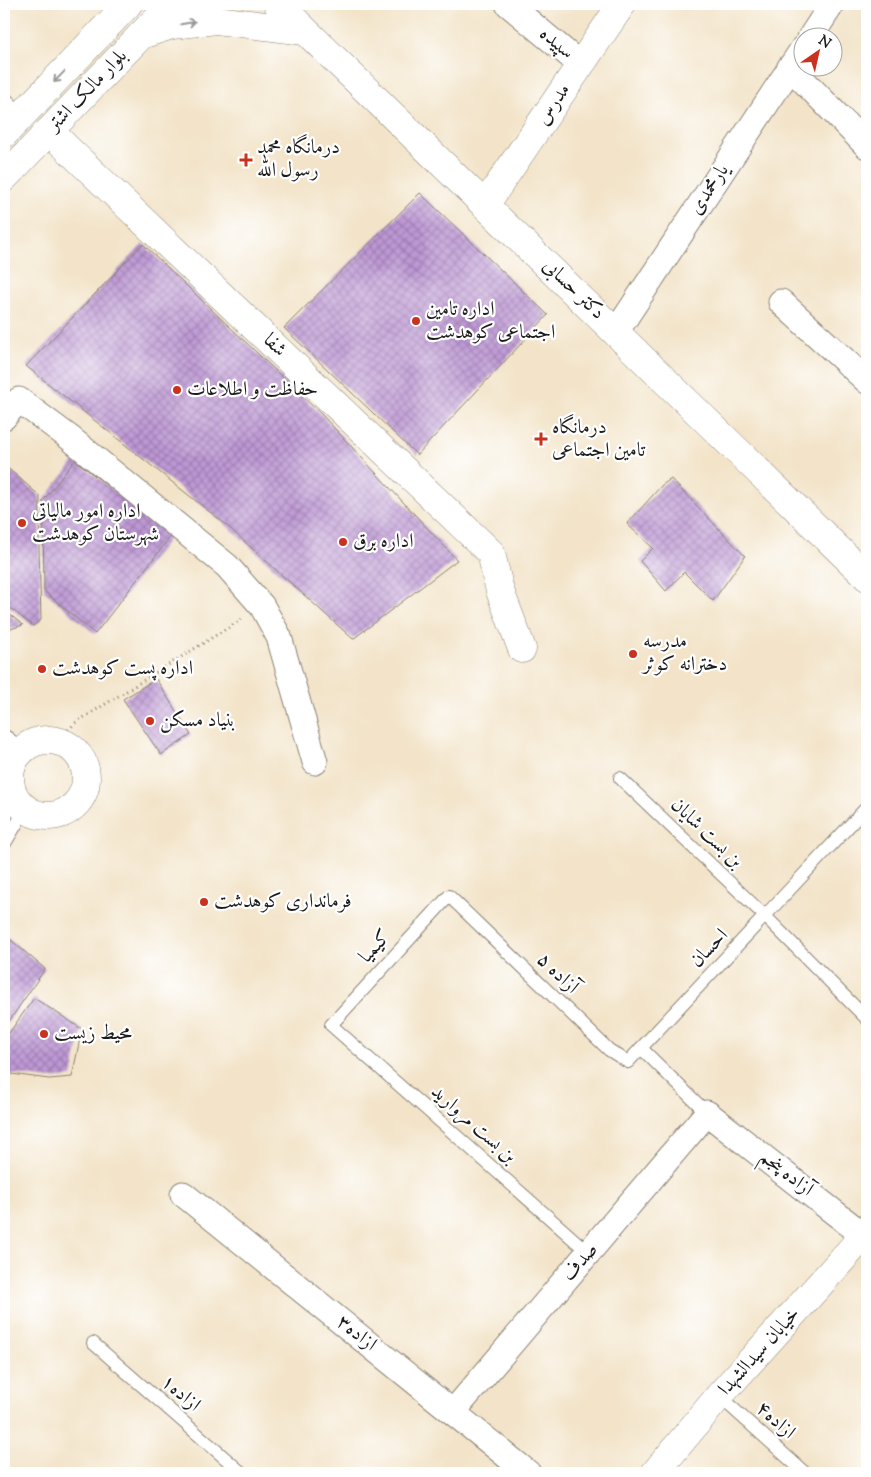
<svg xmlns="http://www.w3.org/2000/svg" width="871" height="1477" viewBox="0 0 871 1477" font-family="'Sorts Mill Goudy',Amiri,serif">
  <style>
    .building { fill: url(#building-cross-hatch) }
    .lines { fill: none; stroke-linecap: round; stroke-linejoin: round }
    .lane-casing { stroke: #888072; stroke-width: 14 }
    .street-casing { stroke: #888072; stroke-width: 27 }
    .secondary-casing { stroke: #888072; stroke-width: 29 }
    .primary-casing { stroke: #888072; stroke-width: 29 }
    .path { stroke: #888072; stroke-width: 3; stroke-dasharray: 1 4; stroke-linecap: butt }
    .lane { stroke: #fff; stroke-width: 12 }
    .street { stroke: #fff; stroke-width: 25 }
    .secondary { stroke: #fff; stroke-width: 28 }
    .primary { stroke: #fff; stroke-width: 28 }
    .oneway { stroke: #999 }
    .poi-dot { fill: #c8321e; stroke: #fff; stroke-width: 2 }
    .labels { text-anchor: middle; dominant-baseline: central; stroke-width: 4.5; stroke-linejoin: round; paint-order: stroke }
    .street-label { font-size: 20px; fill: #1c1c1c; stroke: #fff }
    .poi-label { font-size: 20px; fill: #1c1c1c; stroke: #fff; text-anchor: start }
  </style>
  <defs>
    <pattern id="building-cross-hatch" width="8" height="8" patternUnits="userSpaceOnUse" patternTransform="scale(1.25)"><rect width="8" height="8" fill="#be98d5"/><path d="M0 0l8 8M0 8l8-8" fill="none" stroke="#9a7bac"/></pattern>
  </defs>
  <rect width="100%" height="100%" fill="#fff"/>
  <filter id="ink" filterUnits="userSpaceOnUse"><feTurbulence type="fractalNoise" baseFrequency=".02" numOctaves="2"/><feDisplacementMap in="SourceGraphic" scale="10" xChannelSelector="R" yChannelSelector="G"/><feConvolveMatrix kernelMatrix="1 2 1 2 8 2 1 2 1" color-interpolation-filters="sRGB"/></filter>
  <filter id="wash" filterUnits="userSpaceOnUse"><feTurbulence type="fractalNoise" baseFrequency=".0096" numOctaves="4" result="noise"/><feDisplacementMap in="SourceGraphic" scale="20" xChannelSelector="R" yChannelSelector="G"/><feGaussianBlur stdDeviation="1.12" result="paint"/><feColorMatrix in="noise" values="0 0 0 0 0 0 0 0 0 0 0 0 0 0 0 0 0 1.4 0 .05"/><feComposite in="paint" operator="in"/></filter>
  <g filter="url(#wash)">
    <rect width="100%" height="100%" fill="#f3e4c9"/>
    <g id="blocks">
      <g class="building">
        <path d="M420 193 548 315 417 455 284 328Z"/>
        <path d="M143 244 322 415 457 560 353 639 225 524 26 366Z"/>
        <path d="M75 460 171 536 95 634 44 591 43 501Z"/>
        <path d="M4 465 40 496 39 549 41 620 33 626 4 603Z"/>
        <path d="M671 479 745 556 713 601 684 572 666 591 640 561 653 548 627 524 662 485Z"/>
        <path d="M4 610 23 625 4 631Z"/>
        <path d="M156 679 191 735 161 755 123 699Z"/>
        <path d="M4 934 45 969 5 1027 4 1026Z"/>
        <path d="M34 998 82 1029 72 1077 49 1079 4 1073V1040Z"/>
      </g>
    </g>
  </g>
  <g filter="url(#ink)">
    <use href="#blocks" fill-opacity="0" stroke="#888072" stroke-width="1"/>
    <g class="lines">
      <defs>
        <g id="lane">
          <path d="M4 97 22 115"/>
          <path d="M620 778 766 917 867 1019"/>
          <path d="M4 845 26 808"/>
          <path d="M707 1113 641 1048 867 807"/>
          <path d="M589 1253 331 1025 449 896 609 1050 628 1062 641 1048"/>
          <path d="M93 1343 242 1473"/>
          <path d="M719 1396 805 1473"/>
        </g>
        <g id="street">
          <path d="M508 4 581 65"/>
          <path d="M810 38 832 4"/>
          <path d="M790 67 867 146"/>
          <path d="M781 302 867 381"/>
          <path d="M616 332 804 47"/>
          <path d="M4 417 19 400 70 438 227 566 262 606 279 637 315 762"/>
          <path d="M4 743 18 755"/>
          <path d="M183 1194 528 1473"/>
          <path d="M453 1412 707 1113 867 1238"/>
        </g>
        <g id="secondary">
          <path d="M278 4 867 577"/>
          <path d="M141 35 172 25 216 20 305 31"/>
          <path d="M49 131 491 553 500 591 522 649"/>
          <path d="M485 205 622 4"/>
          <circle cx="48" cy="778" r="38"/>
          <path d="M655 1473 719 1396 867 1232"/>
        </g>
        <g id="primary">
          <path d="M4 134 128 4"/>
          <path d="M4 178 171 4"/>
        </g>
      </defs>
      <use href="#lane" class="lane-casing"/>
      <use href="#street" class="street-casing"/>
      <use href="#secondary" class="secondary-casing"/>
      <use href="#primary" class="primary-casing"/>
      <path class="path" d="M58 741 75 723 242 619"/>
      <use href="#lane" class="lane"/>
      <use href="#street" class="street"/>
      <use href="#secondary" class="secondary"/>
      <use href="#primary" class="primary"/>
    </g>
    <defs><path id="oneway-shaft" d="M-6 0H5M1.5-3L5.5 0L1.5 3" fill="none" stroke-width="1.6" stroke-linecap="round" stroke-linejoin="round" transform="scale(1.25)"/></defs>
    <g class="oneway">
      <use href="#oneway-shaft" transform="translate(188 23) rotate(-10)"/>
      <use href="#oneway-shaft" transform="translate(59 77) rotate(134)"/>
    </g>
  </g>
  <g class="poi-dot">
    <path d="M243.5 152.5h5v5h5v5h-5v5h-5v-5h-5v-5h5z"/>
    <circle cx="416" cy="321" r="5"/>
    <circle cx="177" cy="390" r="5"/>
    <path d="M538.5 431.5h5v5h5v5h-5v5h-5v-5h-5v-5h5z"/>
    <circle cx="22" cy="523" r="5"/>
    <circle cx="343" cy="542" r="5"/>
    <circle cx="633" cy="654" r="5"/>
    <circle cx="42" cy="669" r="5"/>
    <circle cx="150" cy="721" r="5"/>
    <circle cx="204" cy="902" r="5"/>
    <circle cx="44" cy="1034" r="5"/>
  </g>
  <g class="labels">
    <g class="street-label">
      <text transform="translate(556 44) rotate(40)">سپیده</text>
      <text transform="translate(88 91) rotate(-46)">بلوار مالک اشتر</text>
      <text transform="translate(554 105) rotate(-56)">مدرس</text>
      <text transform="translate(710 190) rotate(-57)">یارمحمدی</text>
      <text transform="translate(573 290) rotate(44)">دکتر حسابی</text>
      <text transform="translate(274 346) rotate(44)">شفا</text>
      <text transform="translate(706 834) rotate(44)">بن بست شایان</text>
      <text transform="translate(376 947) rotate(-48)">کیمیا</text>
      <text transform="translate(710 949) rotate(-46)">احسان</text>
      <text transform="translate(557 974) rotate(44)">آزاده ۵</text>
      <text transform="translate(473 1125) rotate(42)">بن بست مروارید</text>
      <text transform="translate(786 1174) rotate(38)">آزاده پنجم</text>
      <text transform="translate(581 1263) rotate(-50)">صدف</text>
      <text transform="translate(356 1334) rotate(39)">ازاده۳</text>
      <text transform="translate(760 1352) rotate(-48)">خیابان سیدالشهدا</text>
      <text transform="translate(180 1394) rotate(41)">ازاده۱</text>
      <text transform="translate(775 1421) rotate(42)">ازاده۴</text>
    </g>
    <g class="poi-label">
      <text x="257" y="148">درمانگاه محمد<tspan x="257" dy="23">رسول الله</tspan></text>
      <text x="426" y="310">اداره تامین<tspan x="426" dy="23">اجتماعی کوهدشت</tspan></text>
      <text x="187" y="390">حفاظت و اطلاعات</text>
      <text x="552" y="428">درمانگاه<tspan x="552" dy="23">تامین اجتماعی</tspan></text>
      <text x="32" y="512">اداره امور مالیاتی<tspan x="32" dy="23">شهرستان کوهدشت</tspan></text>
      <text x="353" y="542">اداره برق</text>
      <text x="643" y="642">مدرسه<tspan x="643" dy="23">دخترانه کوثر</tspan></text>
      <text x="52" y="669">اداره پست کوهدشت</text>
      <text x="160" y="721">بنیاد مسکن</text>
      <text x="214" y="902">فرمانداری کوهدشت</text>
      <text x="54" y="1034">محیط زیست</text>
    </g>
  </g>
  <rect width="871" height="1477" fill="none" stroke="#fff" stroke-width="20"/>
  <g transform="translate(818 52) rotate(34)"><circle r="24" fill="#ffffff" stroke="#a4a4a4"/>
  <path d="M0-4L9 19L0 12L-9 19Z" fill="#c8321e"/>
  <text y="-8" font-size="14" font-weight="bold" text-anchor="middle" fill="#1c1c1c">N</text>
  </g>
</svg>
